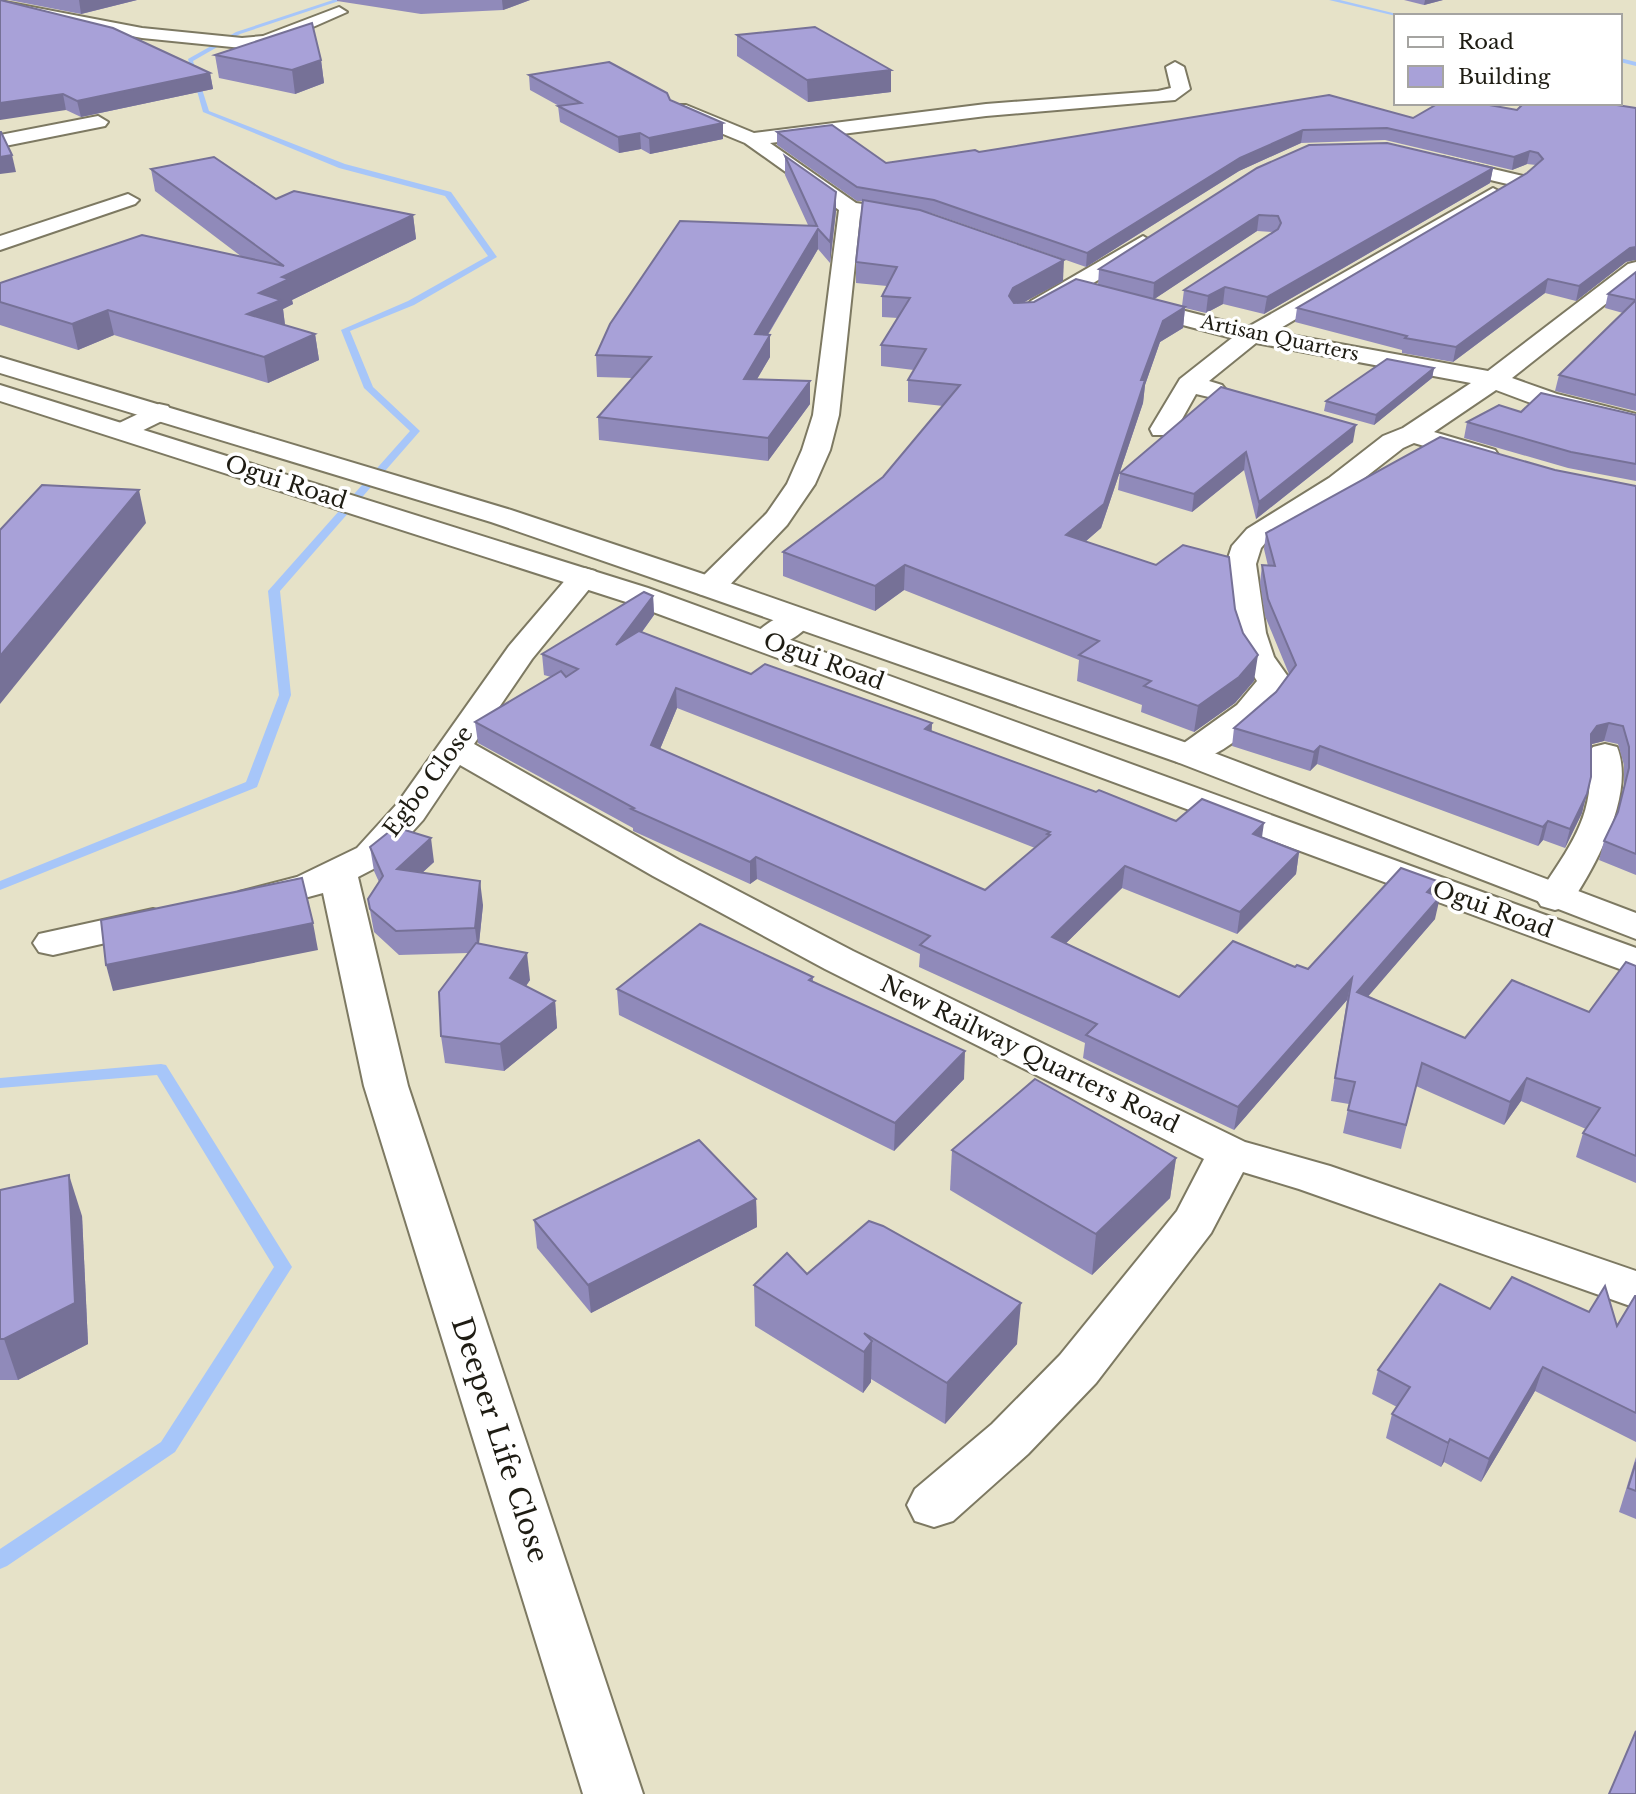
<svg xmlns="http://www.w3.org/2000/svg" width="1636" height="1794" viewBox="0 0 1636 1794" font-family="'Libre Baskerville',serif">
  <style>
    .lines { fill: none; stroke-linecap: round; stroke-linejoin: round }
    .stream { fill: #a7c6f9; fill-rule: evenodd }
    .minor-casing { stroke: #7d7962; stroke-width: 4 }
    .secondary-casing { stroke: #7d7962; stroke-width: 4 }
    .primary-casing { stroke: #7d7962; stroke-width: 4 }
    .minor { fill: #fff; fill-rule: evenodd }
    .secondary { fill: #fff; fill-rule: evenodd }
    .primary { fill: #fff; fill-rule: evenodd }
    .wall { fill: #908aba; fill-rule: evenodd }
    .shaded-wall { fill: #767197 }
    .building { fill: #a8a1d8; stroke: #767197; stroke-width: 2; fill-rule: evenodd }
    .labels { text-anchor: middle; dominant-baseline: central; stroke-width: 7; stroke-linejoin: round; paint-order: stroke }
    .far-street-label { font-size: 19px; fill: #1e1c13; stroke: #fff }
    .street-label { font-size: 23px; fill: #1e1c13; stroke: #fff }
    .near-street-label { font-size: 28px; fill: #1e1c13; stroke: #fff }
  </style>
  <rect width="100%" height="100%" fill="#e6e2c8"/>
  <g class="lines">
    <g class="stream">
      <path d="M333 0H342L240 34 193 61 209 111 345 164 451 192 497 257 414 305 350 331 373 387 420 431 280 591 291 695 257 787 0 890V881L246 782 279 695 268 591 410 431 364 388 341 330 408 301 488 256 445 196 339 168 203 112 188 59 236 32Z"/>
      <path d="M1329 0H1340L1405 16H1396Z"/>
      <path d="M1620 58 1636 62V66L1620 62Z"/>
      <path d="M161 1064 166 1065 292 1267 175 1452 7 1566 0 1569V1549L161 1442 274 1267 157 1075 0 1088V1078Z"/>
    </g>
    <defs>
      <g id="minor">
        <path d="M0 1 142 28 242 38 263 36 339 7 347 12 272 45 242 48 142 38 0 11Z"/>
        <path d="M1175 62 1184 67 1190 89 1175 100 986 116 770 143 856 203 915 212 926 218 915 224 860 216 839 415 830 450 815 484 787 525 721 594 710 596 699 594 695 587 699 580 767 513 787 484 802 450 813 415 839 210 745 143 672 113 670 109 672 105H686L754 133 986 104 1158 91 1171 88 1166 67Z"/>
        <path d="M98 116 108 122 105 126 0 147V135Z"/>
        <path d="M1442 157 1523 176 1526 180 1516 186 1435 167 1432 163Z"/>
        <path d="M1493 188 1504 194 1500 198 1274 332 1488 371 1628 264 1636 262V280L1512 378 1557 394 1636 414V430L1539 406 1496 390 1434 432 1495 450 1499 456 1495 462 1485 464 1414 443 1403 448 1349 490 1267 541 1261 548 1256 564 1266 633 1274 657 1291 681C1275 712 1212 771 1177 762L1172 755 1177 748 1237 705 1257 681 1242 657 1234 633 1226 564 1232 546 1247 529 1329 478 1383 436 1403 428 1471 383 1256 343 1209 381 1222 385 1226 390 1222 395 1213 398 1196 394 1173 435H1153L1150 429 1180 379 1232 338 1126 310 1122 305 1126 300 1134 298 1248 327Z"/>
        <path d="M128 194 139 200 135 204 0 250V236Z"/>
        <path d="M1143 236 1154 243 1151 248 1047 311H1031L1027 306 1031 301Z"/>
        <path d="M584 568 595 571 599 577 532 659 474 744 679 860 853 951 1245 1142 1330 1166 1636 1271V1308L1299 1189 1243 1172 1211 1233 1096 1383 1028 1454 953 1521 934 1527 915 1521 907 1505 915 1489 992 1424 1060 1355 1177 1211 1204 1159 825 969 653 876 460 765 423 820 383 864 358 877 408 1086 643 1794H583L364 1086 323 893 253 912 239 908 234 900 239 892 297 877 357 848 397 804 509 646 573 571Z"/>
        <path d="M1605 744 1617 747C1636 794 1595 867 1569 906L1555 910 1541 906 1536 898C1567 850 1598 815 1588 754L1593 747Z"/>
        <path d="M153 909 167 913 173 921 167 929 53 955 39 952 33 943 39 934Z"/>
      </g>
      <g id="secondary">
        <path d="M159 404 168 406 172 412 168 418 125 439 115 437 112 431 115 425Z"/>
        <path d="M798 610 809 612 814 619C802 636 775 652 755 647L750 640C760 626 781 614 798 610Z"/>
      </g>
      <g id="primary">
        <path d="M0 357 511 510 721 580 1201 748 1636 913V939L1177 762 699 594 491 522 0 373Z"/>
        <path d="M0 385 648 588 1636 948V975L626 602 0 401Z"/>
      </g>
    </defs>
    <use href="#minor" class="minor-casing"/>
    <use href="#secondary" class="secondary-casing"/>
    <use href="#primary" class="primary-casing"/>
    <use href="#minor" class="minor"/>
    <use href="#secondary" class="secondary"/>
    <use href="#primary" class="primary"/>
  </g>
  <g class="wall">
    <path d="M0 0 210 73 213 89 81 117 66 110Z"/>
    <path d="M9 0H137L81 14Z"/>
    <path d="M337 0H530L503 10 421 14 337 1Z"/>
    <path d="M1404 0H1443L1424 5Z"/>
    <path d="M737 35 891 92 808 102 737 56Z"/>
    <path d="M215 55 321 60 324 83 295 94 219 78Z"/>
    <path d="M529 75 670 100 723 123V139L650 154 641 149 619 153 560 122 558 106H559L530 90Z"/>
    <path d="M1517 110 1626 262 1576 301 1545 293 1453 362 1402 353V350L1295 322 1297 308 1527 173 1536 165 1527 164 1512 170 1385 140 1301 143 1239 171 1086 267 934 214 927 212 1063 281 1023 302H1034L1098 285 1099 269 1257 168H1493L1490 183 1264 314 1223 304 1206 313 1185 308 1183 328 1160 342 1145 385 1143 403 1101 528 1085 542 1235 609 1254 681 1235 703 1194 732 1141 712 1142 705 1077 681 1079 660 904 590 875 611 783 576V552L883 477 943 406 908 402V380L914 370 881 366V345L898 318 882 317V296L887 286 856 283V262L862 201H857L777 145V132L886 163 979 152ZM1257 231 1274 232 1184 290 1182 306 1154 299Z"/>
    <path d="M785 156 836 211 830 263 818 249 768 335 770 357 757 379 810 381V404L768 461 599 440 598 417 632 378 597 377 596 355 808 225 785 175Z"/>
    <path d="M151 169 276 199 413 215 416 239 292 300 293 304 283 309 285 325 315 334 319 360 268 383 114 335 78 350 0 325V283L242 257 155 191Z"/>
    <path d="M1636 272V411L1555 391 1559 375 1623 313 1605 308 1608 294Z"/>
    <path d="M1434 368 1432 378 1374 425 1324 411 1326 401Z"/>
    <path d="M1221 387 1353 442 1256 519 1244 470 1192 512 1118 490 1120 473Z"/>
    <path d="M1521 412 1636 415V481L1568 468 1464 438 1467 422Z"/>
    <path d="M1555 470 1636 487V875L1599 860 1604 841 1617 814 1624 787V765L1618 744 1604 741 1592 744 1591 746 1582 813 1565 848 1543 840 1538 846 1317 764 1310 771 1232 746 1234 728 1276 692 1289 674 1265 616 1260 583 1262 565 1268 566 1264 549 1266 533Z"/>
    <path d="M653 596 654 615 642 632 751 674 932 723 931 731 1176 821 1262 837 1299 852 1296 874 1237 934 1122 888 1066 943 1179 997 1295 967 1308 969 1434 895 1435 919 1368 996 1465 1038 1589 1012 1636 966V1183L1576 1157 1583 1133 1586 1129 1521 1101 1504 1125 1416 1086 1401 1149 1343 1133 1349 1104 1331 1101 1347 1000 1234 1130 1083 1058 1085 1043 919 967 920 954 757 879 750 884 633 831V828L478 743 475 722 551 677 544 675 542 654ZM677 708 1035 848 985 890 660 749Z"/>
    <path d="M370 847 434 862 422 873 483 905 479 944 530 980 526 986 555 1001 557 1028 504 1071 445 1063 441 1036 468 953 399 955 374 932 368 899 379 882 374 871Z"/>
    <path d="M813 977V982L964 1079 894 1151 619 1015 617 989Z"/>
    <path d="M952 1150 1176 1158 1170 1198 1092 1275 950 1190Z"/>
    <path d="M0 1190 82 1216 88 1344 18 1380H0Z"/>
    <path d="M756 1199 757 1227 591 1313 537 1248 534 1220Z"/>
    <path d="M807 1274 1017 1344 945 1424 871 1379V1382L863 1393 755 1326 754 1285Z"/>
    <path d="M1636 1296V1442L1535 1391 1481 1482 1444 1462 1441 1467 1386 1438 1392 1414 1397 1407 1372 1394 1378 1370 1490 1309 1617 1326Z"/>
    <path d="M1636 1457V1519L1619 1512Z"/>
  </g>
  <g class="shaded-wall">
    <path d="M79 0H137L81 14Z"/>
    <path d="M502 0H530L503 10Z"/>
    <path d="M1425 0H1443L1424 5Z"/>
    <path d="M321 60 324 83 295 94 292 70Z"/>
    <path d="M891 70V92L808 102 807 80Z"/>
    <path d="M210 73 213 89 81 117 77 101Z"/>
    <path d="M63 94 66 110 0 120V103Z"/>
    <path d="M723 123V139L650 154 649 138Z"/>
    <path d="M1303 130 1301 143 1239 171 1086 267 1087 253 1240 158Z"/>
    <path d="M640 133 641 149 619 153 618 137Z"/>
    <path d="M1530 151 1527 164 1512 170 1514 157Z"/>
    <path d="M12 155 16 172 0 174V157Z"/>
    <path d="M1493 168 1490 183 1264 314 1267 297Z"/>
    <path d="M836 192V211L830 263V242Z"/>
    <path d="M413 215 416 239 292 300 293 304 283 309 285 325 247 314 259 293 282 277Z"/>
    <path d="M1259 215 1257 231 1153 300 1154 283Z"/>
    <path d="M818 229V249L755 356V334Z"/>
    <path d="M1636 247V260L1626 262 1576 301 1579 286 1630 248Z"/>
    <path d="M1064 260 1063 281 1012 309 1009 296 1013 288Z"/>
    <path d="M1548 279 1545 293 1453 362 1456 347Z"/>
    <path d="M1225 287 1223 304 1206 313 1208 296Z"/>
    <path d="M1185 307 1183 328 1160 342 1145 385 1143 403 1101 528 1064 560 1066 535 1141 380 1163 321Z"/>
    <path d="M108 310 114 335 78 350 72 324Z"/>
    <path d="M315 334 319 360 268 383 264 357Z"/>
    <path d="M770 335V357L744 401V379Z"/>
    <path d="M1434 368 1432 378 1374 425 1376 415Z"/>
    <path d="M810 381V404L768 461V438Z"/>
    <path d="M1356 425 1353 442 1256 519 1259 502Z"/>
    <path d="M1246 452 1244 470 1192 512 1194 494Z"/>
    <path d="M139 490 146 523 0 704V656Z"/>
    <path d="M905 565 904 590 875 611V586Z"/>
    <path d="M653 596 654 615 617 666 616 645Z"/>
    <path d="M1258 655 1254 681 1235 703 1194 732 1198 706Z"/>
    <path d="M676 688 677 708 653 766 651 745Z"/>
    <path d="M932 723 931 744 925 729Z"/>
    <path d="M1609 723 1604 741 1592 744 1586 752 1591 734 1597 726Z"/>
    <path d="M1320 746 1317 764 1310 771 1314 752Z"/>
    <path d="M1587 794 1582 813 1565 848 1570 829Z"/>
    <path d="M1548 821 1543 840 1538 846 1543 827Z"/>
    <path d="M1264 823 1261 844 1253 834Z"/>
    <path d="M431 838 434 862 400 893 397 869Z"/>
    <path d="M1299 852 1296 874 1237 934 1240 912Z"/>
    <path d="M756 857 757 879 750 884V862Z"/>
    <path d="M1125 866 1122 888 1050 959 1052 937Z"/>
    <path d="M480 881 483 905 478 952 475 928Z"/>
    <path d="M1437 881 1432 903 1427 892Z"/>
    <path d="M1440 897 1435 919 1353 1014 1357 992Z"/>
    <path d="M313 923 318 950 113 991 106 965Z"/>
    <path d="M527 953 530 980 513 1005 510 978Z"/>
    <path d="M1352 978 1347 1000 1234 1130 1238 1107Z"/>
    <path d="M555 1001 557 1028 504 1071 500 1044Z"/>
    <path d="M965 1051 964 1079 894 1151 895 1123Z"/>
    <path d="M1527 1078 1521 1101 1504 1125 1510 1102Z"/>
    <path d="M1176 1158 1170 1198 1092 1275 1096 1234Z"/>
    <path d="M69 1175 82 1216 88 1344 18 1380 4 1339Z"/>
    <path d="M756 1199 757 1227 591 1313 588 1285Z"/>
    <path d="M1021 1303 1017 1344 945 1424 947 1383Z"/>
    <path d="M872 1341 871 1382 863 1393 864 1352Z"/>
    <path d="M1543 1367 1535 1391 1481 1482 1489 1459Z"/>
    <path d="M1450 1439 1444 1462 1441 1467 1448 1443Z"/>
  </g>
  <g class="building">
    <path d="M0 0 113 28 210 73 77 101 63 94 0 103Z"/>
    <path d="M312 23 321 60 292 70 215 55Z"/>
    <path d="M815 27 891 70 807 80 737 35Z"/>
    <path d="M609 62 667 93 670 100 723 123 649 138 640 133 618 137 558 106 581 103 529 75Z"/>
    <path d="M1329 95 1413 118 1439 103H1478L1517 110 1524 103H1604L1636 108V247L1630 248 1579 286 1548 279 1456 347 1405 338 1407 336 1297 308 1527 173 1543 159 1538 153 1530 151 1514 157 1387 128 1303 130 1240 158 1087 253 934 200 857 187 777 132 832 125 886 163 975 150 979 152Z"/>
    <path d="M0 132H1L12 155 0 157Z"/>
    <path d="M1387 143 1493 168 1267 297 1225 287 1208 296 1184 290 1278 229 1281 223 1278 216 1259 215 1154 283 1099 269 1257 168 1309 145Z"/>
    <path d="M785 156 836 192 830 242 818 229 755 334 770 335 744 379 810 381 768 438 598 417 651 357 596 355 610 324 680 221 817 226Z"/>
    <path d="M214 157 276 199 294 191 413 215 282 277 289 279 259 293 281 300 247 314 315 334 264 357 108 310 72 324 0 302V283L142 235 284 266 151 169Z"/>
    <path d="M863 200 920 210 1064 260 1013 288 1009 296 1014 303 1034 302 1076 279 1185 307 1163 321 1141 380H1145L1104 504 1066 535 1156 565 1183 545 1229 557 1235 609 1243 633 1258 655 1239 677 1198 706 1144 686 1151 681 1079 655 1099 641 905 565 875 586 783 552 883 477 960 385 908 380 926 349 881 345 910 298 882 296 897 267 856 262Z"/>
    <path d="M1636 272V300L1608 294Z"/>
    <path d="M1636 300V395L1559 375Z"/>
    <path d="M1387 359 1434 368 1376 415 1326 401Z"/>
    <path d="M1221 387 1356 425 1259 502 1246 452 1194 494 1120 473Z"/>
    <path d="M1541 393 1636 415V464L1571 452 1467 422 1499 405 1521 412Z"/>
    <path d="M1440 437 1555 470 1636 486V854L1604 841 1618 812 1629 768V747L1623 726 1609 723 1597 726 1591 734V777L1587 794 1570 829 1548 821 1543 827 1320 746 1314 752 1234 728 1276 692 1296 665 1268 599 1262 565 1275 566 1266 533Z"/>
    <path d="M42 485 139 490 0 656V530Z"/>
    <path d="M644 592 653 596 616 645 639 631 751 674 765 664 932 723 925 729 1096 792 1099 790 1176 821 1202 799 1264 823 1253 834 1299 852 1240 912 1125 866 1052 937 1179 997 1233 941 1295 967 1297 965 1308 969 1401 868 1437 881 1427 892 1440 897 1357 992 1465 1038 1512 980 1589 1012 1626 962 1636 966V1156L1583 1133 1600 1108 1527 1078 1510 1102 1422 1063 1406 1125 1348 1110 1355 1082 1335 1078 1352 978 1238 1107 1086 1035 1097 1024 920 945 930 936 756 857 750 862 631 809 634 808 475 722 561 671 566 677 578 669 542 654ZM676 688 1050 832 1047 834 1050 835 985 890 651 745Z"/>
    <path d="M395 827 431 838 397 869 480 881 475 928 396 931 370 909 368 899 383 876 370 847Z"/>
    <path d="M302 878 313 923 106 965 101 920Z"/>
    <path d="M700 924 813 977 809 980 965 1051 895 1123 617 989Z"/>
    <path d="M476 943 527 953 510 978 555 1001 500 1044 441 1036 439 992Z"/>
    <path d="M1035 1079 1176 1158 1096 1234 952 1150Z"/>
    <path d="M699 1140 756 1199 588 1285 534 1220Z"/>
    <path d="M69 1175 75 1303 4 1339H0V1190Z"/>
    <path d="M869 1221 883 1226 1021 1303 947 1383 864 1333 872 1341 864 1352 754 1285 787 1253 807 1274Z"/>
    <path d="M1512 1277 1589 1312 1605 1286 1617 1326 1635 1296H1636V1413L1543 1367 1489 1459 1450 1439 1448 1443 1392 1414 1410 1387 1378 1370 1440 1284 1490 1309Z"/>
    <path d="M1636 1462V1491L1628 1488Z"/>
    <path d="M1636 1731V1794H1609Z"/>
  </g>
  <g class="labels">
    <g class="far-street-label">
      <text transform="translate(1280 338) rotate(12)">Artisan Quarters</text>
    </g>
    <g class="street-label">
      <text transform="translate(286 482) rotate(18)">Ogui Road</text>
      <text transform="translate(824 661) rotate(20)">Ogui Road</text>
      <text transform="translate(428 781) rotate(-53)">Egbo Close</text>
      <text transform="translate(1493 909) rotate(20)">Ogui Road</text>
      <text transform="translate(1030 1054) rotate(26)">New Railway Quarters Road</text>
    </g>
    <g class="near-street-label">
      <text transform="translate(500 1440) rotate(72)">Deeper Life Close</text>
    </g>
  </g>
  <rect x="1394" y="14" width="228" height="91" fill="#ffffff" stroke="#a5a4a1" stroke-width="2"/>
  <rect x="1408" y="37" width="35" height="10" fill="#ffffff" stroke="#a5a4a1" stroke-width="2"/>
  <text x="1458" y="49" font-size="21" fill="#1e1c13">Road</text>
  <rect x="1408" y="66" width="35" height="21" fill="#a8a1d8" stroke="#a5a4a1" stroke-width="2"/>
  <text x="1458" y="84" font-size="21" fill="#1e1c13">Building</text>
</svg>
